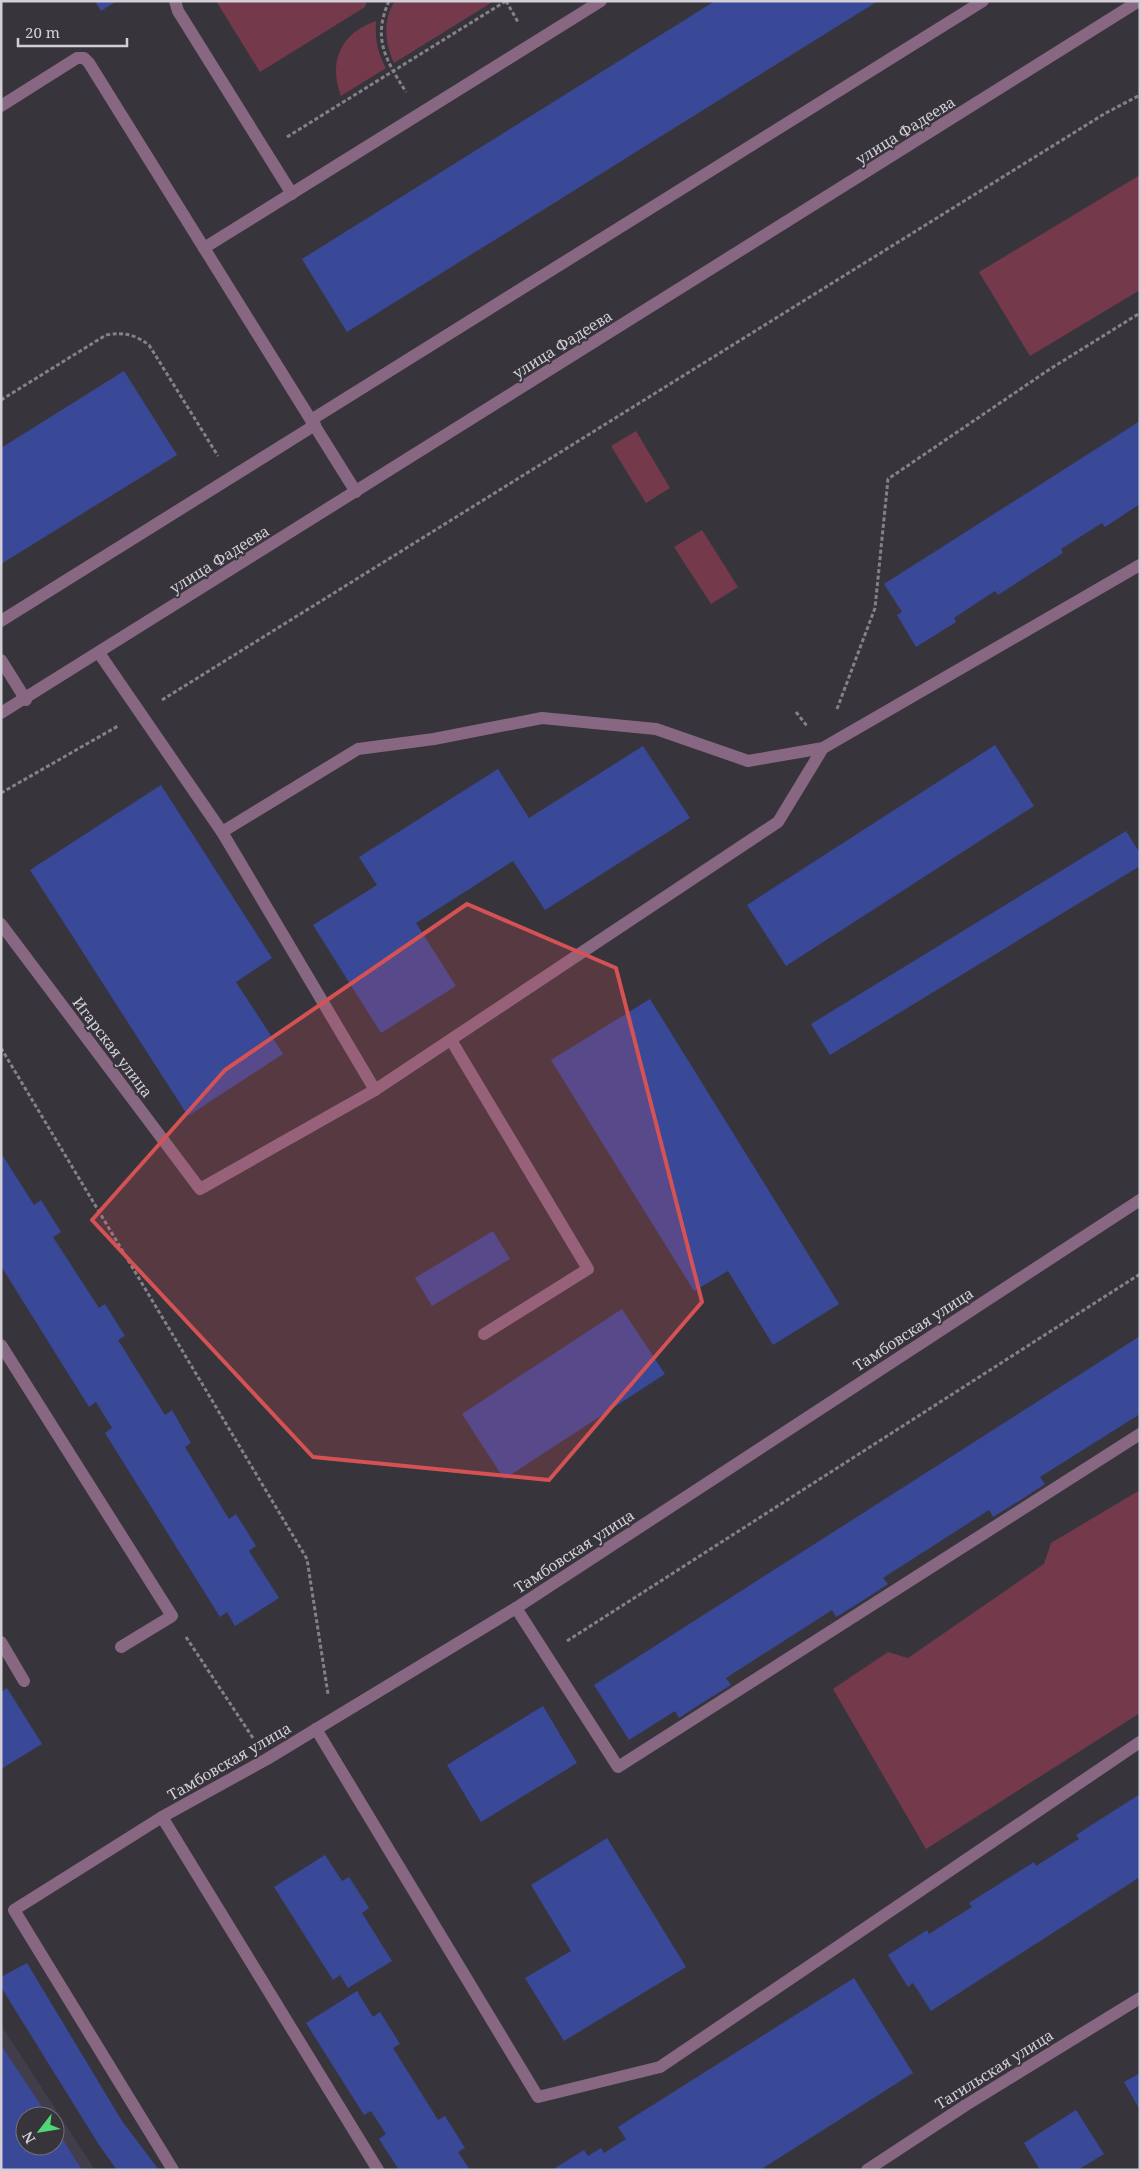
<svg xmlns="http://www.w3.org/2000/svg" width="1141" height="2171" viewBox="0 0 1141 2171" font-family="'Noto Serif',serif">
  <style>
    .built { fill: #423d4b; fill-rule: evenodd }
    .green { fill: #743a4b }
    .building { fill: #394998 }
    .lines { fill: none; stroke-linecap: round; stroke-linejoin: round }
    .path { stroke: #848188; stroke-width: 3; stroke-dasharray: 4 2.5; stroke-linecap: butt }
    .minor { stroke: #886782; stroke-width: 12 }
    .marked { fill: #d55254; fill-opacity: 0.2; stroke: #d55254; stroke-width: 4; stroke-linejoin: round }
    .labels { text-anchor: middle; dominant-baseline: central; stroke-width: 4; stroke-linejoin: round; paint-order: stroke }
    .street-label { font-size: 15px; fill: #d2d0d6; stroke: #37343c }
  </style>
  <rect width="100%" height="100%" fill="#37343c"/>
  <path class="built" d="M1 2025 95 2170H1ZM25 2116H55V2146H25Z"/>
  <g class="green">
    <path d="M216 1H367L365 7 260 72Z"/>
    <path d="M395 1H494L394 63C385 44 382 20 395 1Z"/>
    <path d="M376 21C375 39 377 52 386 68L341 96C328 61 341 33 376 21Z"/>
    <path d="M1140 175V290L1030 356 979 272Z"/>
    <path d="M636 431 670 488 646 503 611 446Z"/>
    <path d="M702 530 738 587 711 604 674 547Z"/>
    <path d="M1140 1490V1713L926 1849 833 1689 888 1652 908 1658 1044 1564 1051 1543Z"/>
  </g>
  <g class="building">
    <path d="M95 1H117L101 11Z"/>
    <path d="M715 1H878L347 332 302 259Z"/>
    <path d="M124 371 177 455 1 564V448Z"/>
    <path d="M1140 421V504L1105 527 1102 523 1061 549 1063 553 998 595 995 591 954 618 956 622 916 647 897 615 902 612 884 584Z"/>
    <path d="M995 745 1034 806 786 966 747 905Z"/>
    <path d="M643 746 690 818 545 910 513 861 416 923 456 986 381 1033 313 925 377 885 359 857 498 769 529 818Z"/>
    <path d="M161 785 272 958 236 982 283 1054 188 1116 30 870Z"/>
    <path d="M1126 831 1140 853V866L830 1055 811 1024Z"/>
    <path d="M650 999 839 1304 773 1345 728 1271 694 1291 551 1060Z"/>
    <path d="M1 1153 34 1205 41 1200 61 1232 53 1237 99 1308 105 1304 125 1336 118 1340 165 1415 172 1410 191 1443 185 1447 229 1519 236 1514 256 1546 249 1551 279 1598 235 1626 227 1612 220 1617 105 1433 112 1428 96 1402 89 1407 1 1266Z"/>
    <path d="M493 1231 510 1259 432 1306 415 1278Z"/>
    <path d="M622 1309 665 1374 504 1479 462 1414Z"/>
    <path d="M1140 1336V1414L1040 1477 1045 1484 1019 1501 993 1517 989 1510 883 1578 888 1584 862 1601 836 1617 832 1610 726 1678 731 1685 705 1701 679 1718 675 1711 629 1740 594 1685Z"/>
    <path d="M7 1688 42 1744 1 1769V1692Z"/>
    <path d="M543 1706 577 1763 481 1822 447 1765Z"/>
    <path d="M1140 1794V1877L931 2011 913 1983 908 1987 888 1955 927 1930 929 1934 951 1920 972 1907 969 1903 1034 1862 1036 1866 1058 1852 1079 1839 1076 1835Z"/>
    <path d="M607 1838 686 1967 564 2041 525 1978 571 1951 531 1885Z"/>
    <path d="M325 1855 342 1881 349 1877 369 1908 362 1913 392 1961 348 1988 340 1975 333 1980 274 1887Z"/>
    <path d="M27 1963 122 2121 159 2170H117L99 2145 1 1987V1977Z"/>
    <path d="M854 1978 913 2073 760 2170H552L584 2150 588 2156 601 2148 604 2153 626 2139 618 2127Z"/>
    <path d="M357 1991 373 2017 380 2012 400 2044 393 2048 438 2120 445 2116 465 2148 458 2152 470 2170H399L379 2139 386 2134 371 2111 364 2115 306 2023Z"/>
    <path d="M1 2045 48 2116H25V2146H55V2127L82 2170H1Z"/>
    <path d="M1140 2073V2110L1124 2082Z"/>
    <path d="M1076 2110 1104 2154 1078 2170H1040L1024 2143Z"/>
  </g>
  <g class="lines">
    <g class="path">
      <path d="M389 1C372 39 386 60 406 92"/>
      <path d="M506 1 518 22"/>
      <path d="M287 137 506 1"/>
      <path d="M1 400 106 335C124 332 134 334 149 345L218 456"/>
      <path d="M162 700 1104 114 1140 95"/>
      <path d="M837 709 875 608 888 479 1050 369 1140 313"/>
      <path d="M796 712 807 726"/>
      <path d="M1 793 118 726"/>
      <path d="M1 1048 307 1559 328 1694"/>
      <path d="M186 1637 253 1738"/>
      <path d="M567 1641 1140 1274"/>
    </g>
    <g class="minor">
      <path d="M175 1 178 11 292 194"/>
      <path d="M601 1 204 248 311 420 983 1"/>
      <path d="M1 106 77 58H84L89 63 204 248"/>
      <path d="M311 420 356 492"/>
      <path d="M1 621 315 425"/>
      <path d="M99 653 222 832 358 749 434 739 542 718 656 729 748 761 823 748"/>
      <path d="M1 660 26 700"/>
      <path d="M1 713 1139 1"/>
      <path d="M222 832 375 1090"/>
      <path d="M1 924 200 1189 375 1090 778 822 823 748 1140 565"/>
      <path d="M451 1040 588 1269 484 1334"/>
      <path d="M1 1345 172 1616 121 1647"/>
      <path d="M516 1608 618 1767 1140 1434"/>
      <path d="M1 1642 24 1681"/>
      <path d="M316 1729 538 2097 660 2067 1140 1742"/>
      <path d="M162 1817 378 2170"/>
      <path d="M173 2170 14 1910 162 1817 267 1759 516 1608 1140 1200"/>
      <path d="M867 2170 966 2105 1140 1998"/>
    </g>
  </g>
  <path class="marked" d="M467 904 616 968 702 1302 549 1480 313 1457 92 1220 225 1070Z"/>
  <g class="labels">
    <g class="street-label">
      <text transform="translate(905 130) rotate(-32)">улица Фадеева</text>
      <text transform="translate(562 344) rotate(-32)">улица Фадеева</text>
      <text transform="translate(219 559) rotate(-32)">улица Фадеева</text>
      <text transform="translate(113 1047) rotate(53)">Игарская улица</text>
      <text transform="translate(913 1329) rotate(-33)">Тамбовская улица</text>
      <text transform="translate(574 1551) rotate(-33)">Тамбовская улица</text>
      <text transform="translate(229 1761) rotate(-30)">Тамбовская улица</text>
      <text transform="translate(994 2069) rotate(-32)">Тагильская улица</text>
    </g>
  </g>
  <rect width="1141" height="2171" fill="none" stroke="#d2d0d6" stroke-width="5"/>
  <g transform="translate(40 2131) rotate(239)"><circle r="24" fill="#37343c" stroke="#75727a"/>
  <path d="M0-4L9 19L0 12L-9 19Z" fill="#50d674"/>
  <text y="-8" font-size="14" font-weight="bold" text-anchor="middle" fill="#d2d0d6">N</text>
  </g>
  <path d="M18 38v8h109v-8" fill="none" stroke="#d2d0d6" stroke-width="2.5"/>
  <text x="25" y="38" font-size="15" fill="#d2d0d6" stroke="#37343c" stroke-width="4" paint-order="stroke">20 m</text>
</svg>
